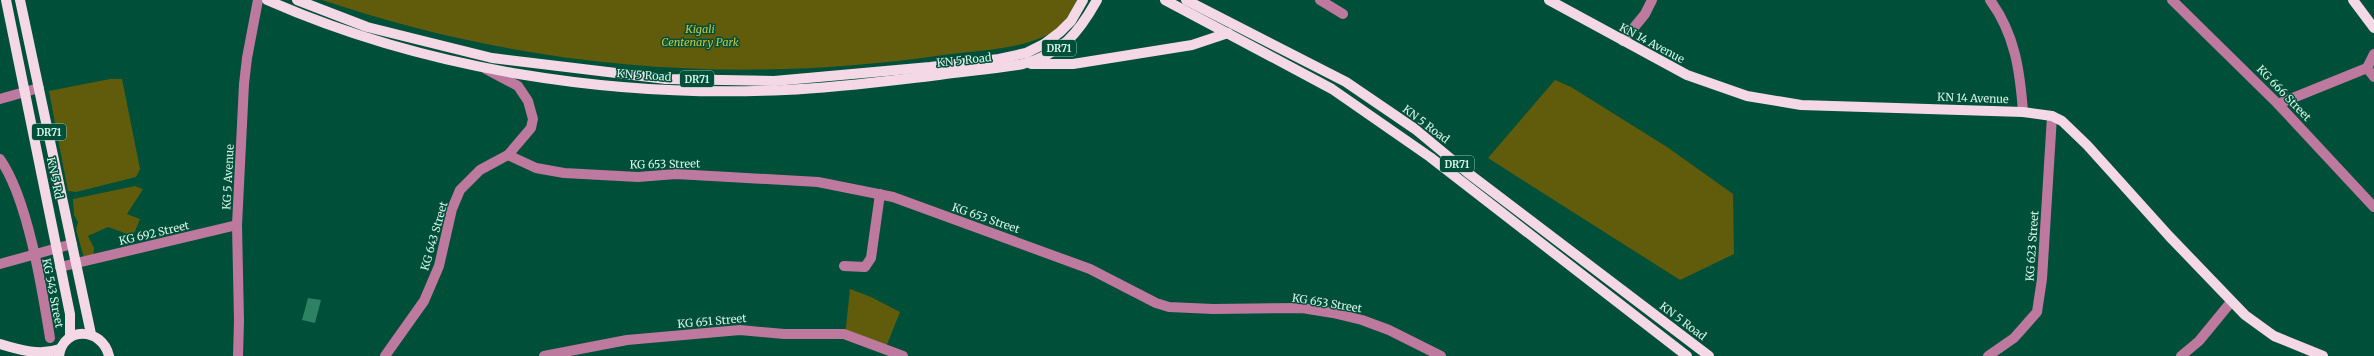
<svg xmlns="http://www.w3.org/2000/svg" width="2374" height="356" viewBox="0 0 2374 356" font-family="Merriweather,serif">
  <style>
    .green { fill: #605c0c }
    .water { fill: #2e8264 }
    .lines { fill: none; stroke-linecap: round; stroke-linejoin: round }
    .minor { stroke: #be799e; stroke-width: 10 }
    .major { stroke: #f4d8e6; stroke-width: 10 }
    .labels { text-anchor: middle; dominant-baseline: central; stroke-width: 3; stroke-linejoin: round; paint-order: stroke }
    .shield { fill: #004f39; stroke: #94c2b1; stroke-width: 1 }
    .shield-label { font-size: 10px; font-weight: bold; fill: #d3f4e5 }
    .park-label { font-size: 11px; font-style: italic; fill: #cbc441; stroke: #004f39 }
    .street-label { font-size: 11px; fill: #d3f4e5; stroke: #004f39 }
  </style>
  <rect width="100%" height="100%" fill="#004f39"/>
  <g class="green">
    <path d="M322 0H1077C1073 8 1067 19 1060 26 1033 50 978 50 943 55 732 86 524 68 322 0Z"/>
    <path d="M110 79H122L140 169 136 177 76 192 68 191 49 91Z"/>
    <path d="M1555 80 1571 87 1667 147 1733 194 1734 254 1680 280 1488 158Z"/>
    <path d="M135 186 143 189 127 214 140 219 133 236 108 227 88 236 94 248 93 257 84 258 76 229 78 222 74 215 73 199Z"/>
    <path d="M850 289 871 297 900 312 886 347 845 336Z"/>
  </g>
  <path class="water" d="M308 298 321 300 315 323 302 320Z"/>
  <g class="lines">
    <g class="minor">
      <path d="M1320 0 1343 14"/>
      <path d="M1990 0C2015 34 2020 71 2023 112"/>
      <path d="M2172 0 2278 104 2374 207"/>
      <path d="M1623 41 1645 14 1652 0"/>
      <path d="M2367 68 2374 77"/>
      <path d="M0 99 39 88"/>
      <path d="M2278 104 2367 68 2374 54"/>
      <path d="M508 155 536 168 564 173 638 177 676 174 818 182 893 197 1090 269 1156 303 1169 307 1213 309 1302 308 1333 313 1362 320 1389 330 1441 356"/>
      <path d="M0 159C28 199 42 289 50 338"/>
      <path d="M0 264 72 244"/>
      <path d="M844 266 865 267 871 258 880 194"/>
      <path d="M60 267 237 225"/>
      <path d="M238 356 239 321 237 225 244 84 247 58 258 0"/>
      <path d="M385 356 424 301 439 266 452 209 460 190 480 170 508 155 531 128 533 119 528 101 518 86 486 69"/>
      <path d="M544 356 627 340 740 330 784 334H844L903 356"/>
      <path d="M1988 356 2014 338 2037 312 2042 279 2052 116"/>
      <path d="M2181 356 2199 341 2231 302"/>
    </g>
    <g class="major">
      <path d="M6 0 70 314V337"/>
      <path d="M20 0 91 334"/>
      <path d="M267 0C426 70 611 98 785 90 836 88 888 81 939 75 967 71 995 69 1023 64 1062 53 1078 34 1097 0"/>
      <path d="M297 0 367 27 492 58 666 79 774 81 930 67 999 59 1026 53 1044 44 1060 32 1071 21 1083 0"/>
      <path d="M1165 0 1332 89 1430 157 1687 356"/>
      <path d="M1186 0 1346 82 1415 129 1468 173 1709 356"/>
      <path d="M1549 0 1687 75 1747 96 1801 105 2023 112 2052 116 2062 121 2087 145 2169 236 2245 315 2274 336 2323 356"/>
      <path d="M2353 0 2374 28"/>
      <path d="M1031 64H1073L1192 45 1228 33"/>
      <path d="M0 344C20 350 40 356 60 349"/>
      <path d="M59 356C63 326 102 327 109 356"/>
    </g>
  </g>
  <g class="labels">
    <g class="shield">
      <rect x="1042" y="40" width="34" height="16" rx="3"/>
      <rect x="680" y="71" width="34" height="16" rx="3"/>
      <rect x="32" y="124" width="34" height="16" rx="3"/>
      <rect x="1440" y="156" width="34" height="16" rx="3"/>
    </g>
    <g class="shield-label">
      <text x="1059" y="48">DR71</text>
      <text x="697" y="79">DR71</text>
      <text x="49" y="132">DR71</text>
      <text x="1457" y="164">DR71</text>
    </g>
    <g class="park-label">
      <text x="700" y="29">Kigali<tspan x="700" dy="13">Centenary Park</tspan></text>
    </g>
    <g class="street-label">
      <text transform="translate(1652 43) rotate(28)">KN 14 Avenue</text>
      <text transform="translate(964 60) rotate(-6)">KN 5 Road</text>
      <text transform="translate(644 75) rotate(4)">KN 5 Road</text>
      <text transform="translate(2284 93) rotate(46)">KG 666 Street</text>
      <text transform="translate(1973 98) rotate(2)">KN 14 Avenue</text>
      <text transform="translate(1426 124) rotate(37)">KN 5 Road</text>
      <text transform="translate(665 164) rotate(-1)">KG 653 Street</text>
      <text transform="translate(228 177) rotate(-87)">KG 5 Avenue</text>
      <text transform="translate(55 178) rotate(78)">KN 5 Rd</text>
      <text transform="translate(986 218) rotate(19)">KG 653 Street</text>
      <text transform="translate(154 233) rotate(-13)">KG 692 Street</text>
      <text transform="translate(434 236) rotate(-74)">KG 643 Street</text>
      <text transform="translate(2032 246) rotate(-86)">KG 623 Street</text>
      <text transform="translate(53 293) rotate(79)">KG 543 Street</text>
      <text transform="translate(1327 303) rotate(9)">KG 653 Street</text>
      <text transform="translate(712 321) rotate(-5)">KG 651 Street</text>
      <text transform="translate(1683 321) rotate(37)">KN 5 Road</text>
    </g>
  </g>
</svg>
